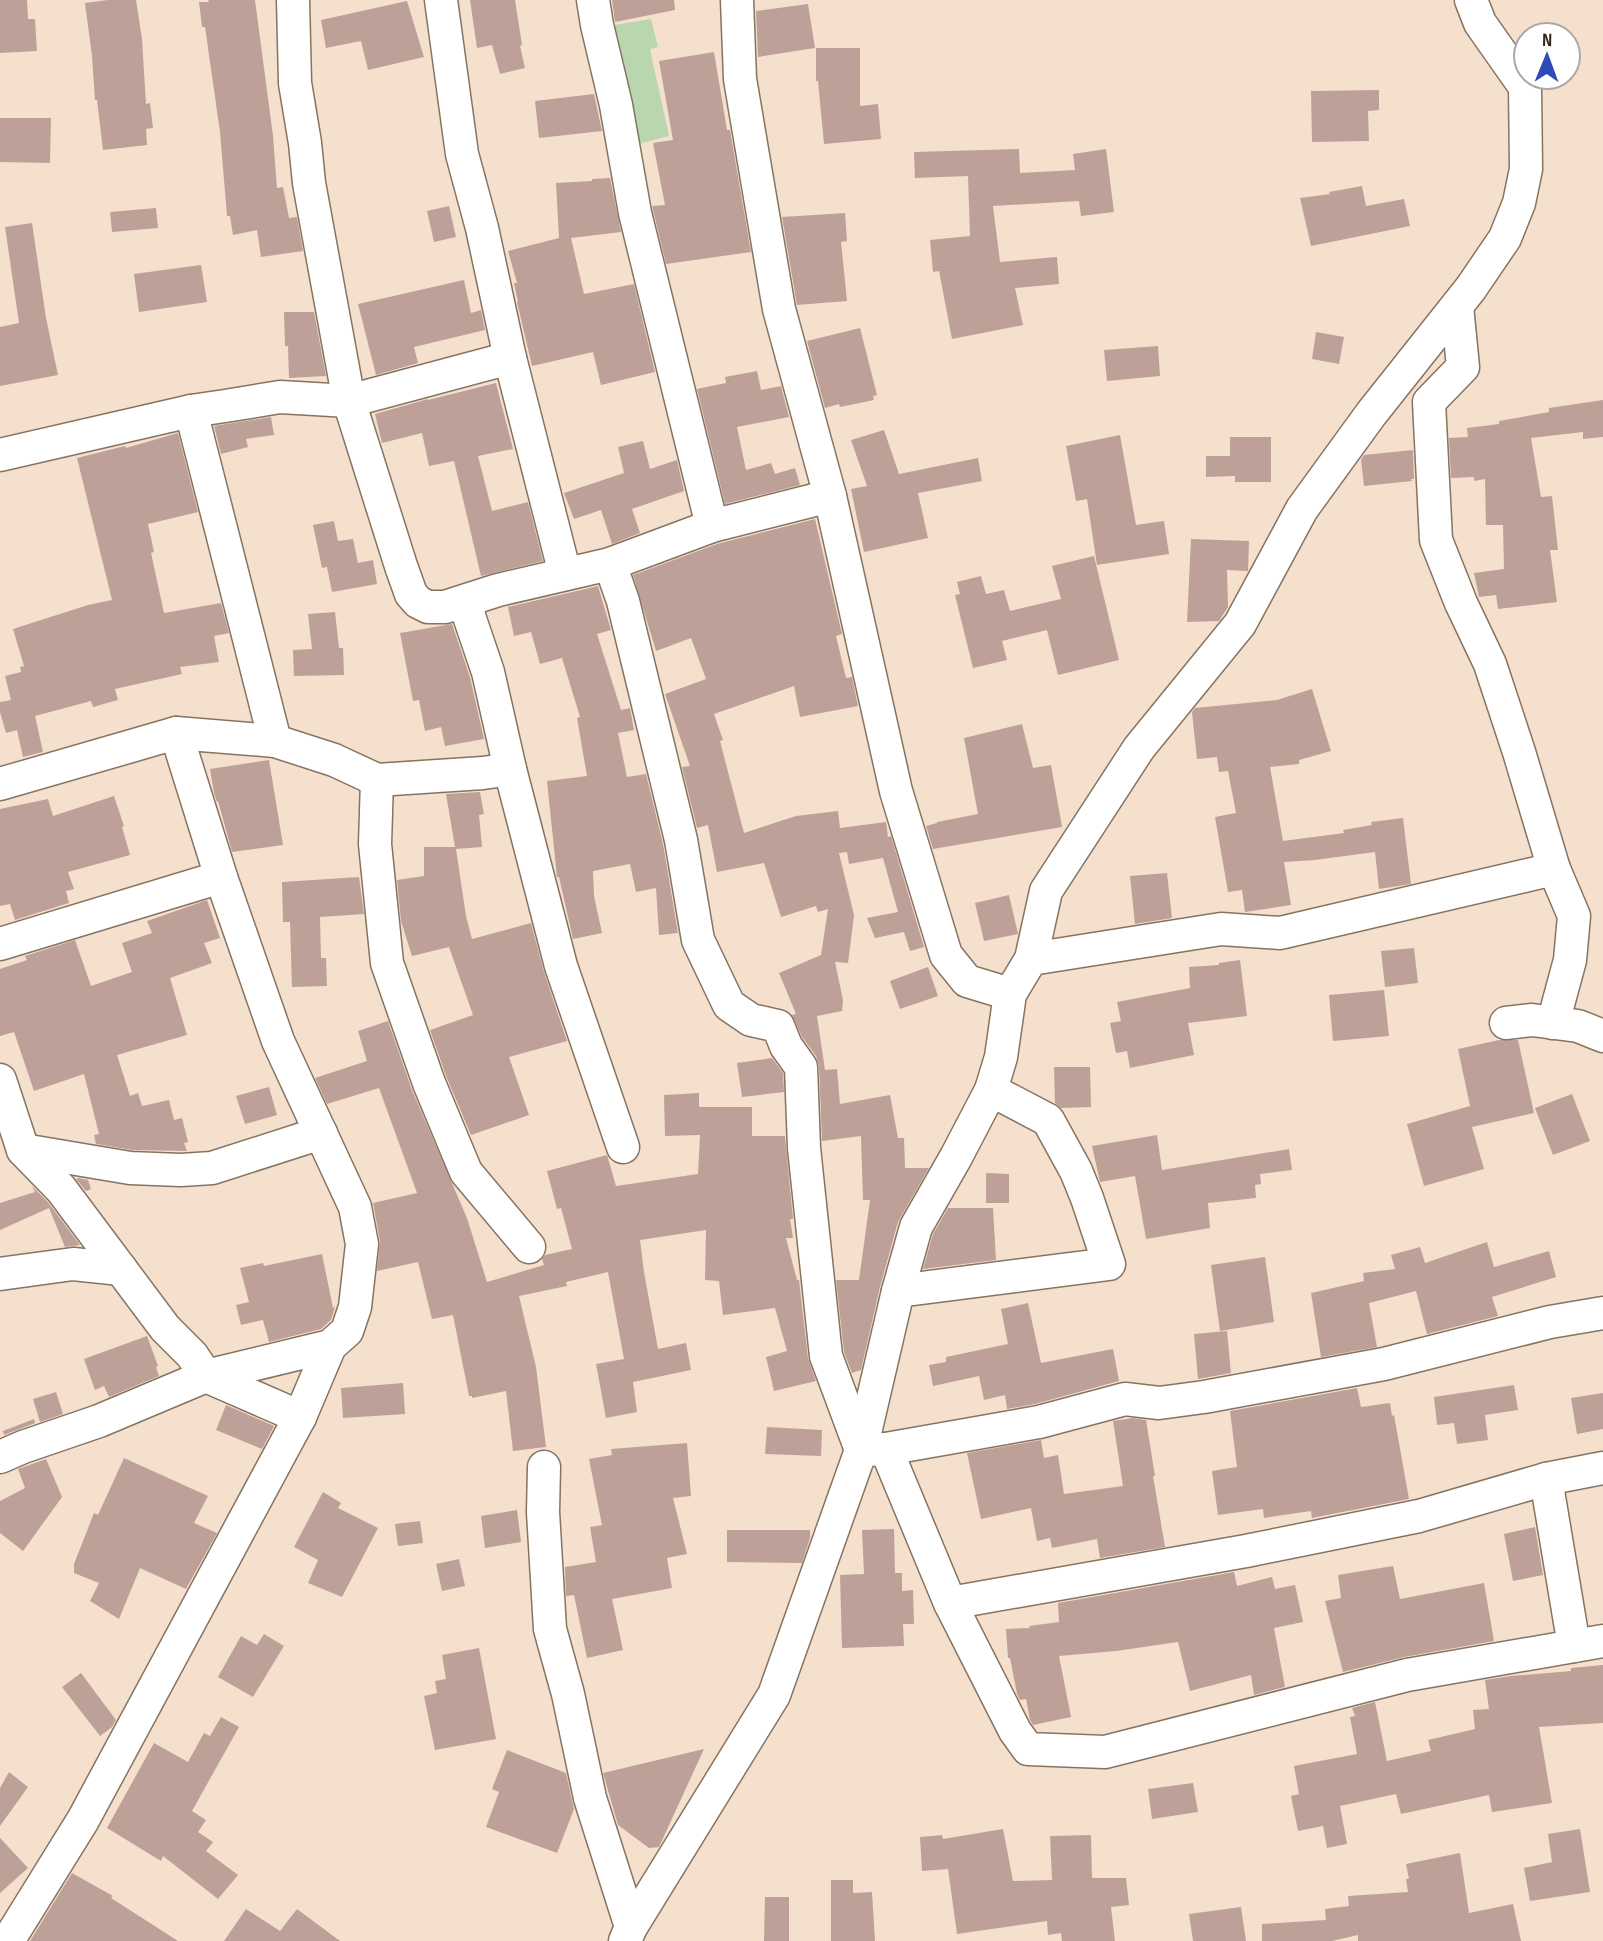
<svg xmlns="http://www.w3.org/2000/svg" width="1603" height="1941" viewBox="0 0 1603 1941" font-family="'Sofia Sans Condensed',sans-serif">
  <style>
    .green { fill: #b9d6af }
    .building { fill: #bda198 }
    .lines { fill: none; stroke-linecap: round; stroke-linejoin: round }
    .minor-casing { stroke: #867361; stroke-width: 35 }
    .minor { stroke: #fff; stroke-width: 32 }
  </style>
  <rect width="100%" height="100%" fill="#f5e0cd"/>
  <path class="green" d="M651 19 658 47 650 49 669 136 638 144 614 25Z"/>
  <g class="building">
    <path d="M0 0H27L28 19H35L37 51 0 53Z"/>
    <path d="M108 0H136L142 39 146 104 150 103 153 128 146 129 147 145 103 150 97 100H95L92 56 85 3Z"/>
    <path d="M208 0H255L273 136 277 188 283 187 289 218 297 217 303 251 261 257 257 230 233 235 230 216H227L220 132 205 27H202L199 2H209Z"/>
    <path d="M470 0H515L522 45 520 46 525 68 500 74 492 45 477 48Z"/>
    <path d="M612 0H674L675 10 615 22Z"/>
    <path d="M407 1 424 57 368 70 361 41 326 48 321 20Z"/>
    <path d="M808 4 815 48 758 57 756 11Z"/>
    <path d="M816 48H860V106L878 104 881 139 824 144 818 81H816Z"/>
    <path d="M714 52 727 130H730L751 252 666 264 652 206 665 205 653 143 673 140 659 61Z"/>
    <path d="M1379 90V110L1368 111 1369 141 1312 142 1311 91Z"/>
    <path d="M594 94 602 131 539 138 535 101Z"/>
    <path d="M0 118H51L50 163 0 162Z"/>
    <path d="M1019 149 1020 173 1075 170 1073 154 1106 149 1114 212 1081 216 1079 201 993 206 1000 262 1057 257 1059 284 1015 288 1023 325 952 339 939 271 933 272 930 240 970 236 968 176 915 178 914 152Z"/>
    <path d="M610 178 621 232 571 238 584 294 634 284 655 372 601 385 593 352 532 366 517 302H518L514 283H517L508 251 559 238 556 183 592 181V179Z"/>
    <path d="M1362 186 1366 206 1404 199 1410 226 1311 246 1300 198 1330 194 1329 192Z"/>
    <path d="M449 206 456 237 434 242 427 211Z"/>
    <path d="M156 208 158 228 112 232 110 212Z"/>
    <path d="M845 213 847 241 841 242 847 301 797 305 782 217Z"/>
    <path d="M32 223 46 318 58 375 0 386V327L19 323 5 227Z"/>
    <path d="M201 265 207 302 139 312 134 274Z"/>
    <path d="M464 280 471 313 481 310 485 330 414 347 418 363 376 375 358 304Z"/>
    <path d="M284 312H314L326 376 289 378 288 346H285Z"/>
    <path d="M860 328 877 395 873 396 874 400 840 407 839 404 825 408 807 341Z"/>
    <path d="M1316 332 1344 337 1339 364 1312 359Z"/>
    <path d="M1158 346 1160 376 1107 381 1104 350Z"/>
    <path d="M757 371 761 390 781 386 789 417 737 427 746 470 771 463 775 474 795 468 800 485 725 504 697 389 726 383 725 377Z"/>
    <path d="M496 383 513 449 478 456 492 511 528 502 543 561 481 576 454 461 429 466 422 433 382 443 375 414 428 399V400Z"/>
    <path d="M1603 400V437L1583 439V432L1531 438 1541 497 1552 496 1558 550H1550L1557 602 1498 609 1496 595 1479 597 1474 573 1504 569 1503 525H1486L1485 479 1474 481V477L1451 478 1449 438 1468 437 1467 428 1499 424V421L1549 412V408Z"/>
    <path d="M271 417 274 435 246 439 248 447 221 454 214 426Z"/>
    <path d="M884 430 899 474 978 458 982 481 918 493 928 538 864 552 851 489 867 486 851 440Z"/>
    <path d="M178 433 198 512 148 524 154 552 151 553 164 613 221 603 229 633 214 636 219 662 180 667 182 674 115 689 118 700 93 707 91 701 35 716 43 752 23 757 17 730 6 733 0 712V702L11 700 5 676 21 672 20 667 24 666 13 629 88 605 112 600 77 458 125 446 126 448Z"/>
    <path d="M1120 435 1136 525 1164 521 1169 554 1097 565 1087 499 1076 501 1066 446Z"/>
    <path d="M1230 437H1271V482H1235V476L1206 477V456H1230Z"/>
    <path d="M643 441 650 469 677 460 684 491 632 509 640 533 612 544 601 510 574 519 564 493 624 473 618 447Z"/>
    <path d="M1413 450 1414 479H1411L1412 481 1364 486 1361 460 1364 455Z"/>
    <path d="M815 519 842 634 836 636 846 678 852 677 858 706 800 717 794 686 714 714 723 740 720 741 744 833 796 816 838 811 840 828 886 822 888 837 891 836 924 947 910 951 904 932 875 938 867 918 898 912 883 858 849 864 847 852 839 853 854 915 848 963 835 962 843 1000 842 1011 817 1016 825 1070 837 1069 840 1104 890 1095 898 1138H904L905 1168H929L898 1222 880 1287 861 1370 852 1373 844 1352 836 1280H859L870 1200H863L861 1136 822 1141 819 1066 816 1056 802 1037 792 1015 796 1014 779 973 821 955 828 909 818 912 816 906 781 917 764 863 717 872 708 825 697 828 682 767 690 766 665 694 706 679 691 638 656 651 633 575 717 544Z"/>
    <path d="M334 521 338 541 353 539 358 563 373 560 377 584 332 592 327 567 322 568 313 525Z"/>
    <path d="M1191 539 1249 541 1248 571 1227 570 1228 607 1219 621 1187 622Z"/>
    <path d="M1094 556 1119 660 1058 675 1047 630 1002 641 1007 660 973 668 955 595 960 594 957 582 981 576 986 594 1004 590 1010 611 1061 599 1052 566Z"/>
    <path d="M598 586 611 630 597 634 621 710 630 708 634 730 618 733 627 777 646 774 663 844 678 933 659 935 656 888 636 892 630 864 593 871 594 896 602 933 573 939 559 877H557L547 781 587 776 577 718 580 717 562 658 540 664 531 632 514 636 508 607Z"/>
    <path d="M335 612 339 648H343L344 675 294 676 293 650 312 649 308 614Z"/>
    <path d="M452 624 470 677 484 739 445 746 441 727 425 731 419 700 413 701 400 633Z"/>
    <path d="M1312 689 1331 751 1299 760V764L1270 767 1283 841 1344 833 1343 830 1372 825 1371 822 1403 818 1411 884 1379 889 1375 852 1315 860 1284 862 1291 905 1245 912 1242 890 1228 892 1215 817 1236 813 1228 771 1219 772 1217 757 1197 759 1192 712 1195 708 1277 700Z"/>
    <path d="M1022 724 1033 768 1051 765 1062 827 933 849 926 826 937 823V822L978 814 964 738Z"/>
    <path d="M269 760 283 845 232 852 218 801 217 802 214 793 210 769Z"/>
    <path d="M480 792 484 814 479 815 482 847 456 849 466 916 472 939 531 923 544 972 567 1041 509 1057 529 1115 471 1135 446 1076 430 1030 473 1015 449 947 412 956 401 921 397 880 424 876V847H455L446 794Z"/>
    <path d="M114 796 124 826 122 827 130 855 68 872 74 889 66 891 69 903 15 920 10 904 0 906V809L48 799 53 816Z"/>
    <path d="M1167 873 1172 918 1135 924 1130 876Z"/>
    <path d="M359 877 364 914 320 917 321 958H326L327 986 292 987 290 922H283L282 882Z"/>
    <path d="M1009 895 1018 934 984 941 975 903Z"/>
    <path d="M207 900 220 938 204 943 212 963 170 978 187 1035 117 1055 130 1096 138 1093 142 1106 169 1100 174 1120 182 1118 188 1142 184 1143 187 1151 132 1150 96 1144 94 1135 99 1134 84 1074 34 1091 14 1032 0 1036V969L27 960 25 956 75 940 91 986 132 972 122 943 152 933 147 921Z"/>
    <path d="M1414 948 1418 983 1385 987 1381 951Z"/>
    <path d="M1240 960 1247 1016 1188 1023 1194 1055 1130 1068 1127 1051 1116 1053 1110 1023 1121 1021 1117 1002 1190 988 1189 967 1219 965V963Z"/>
    <path d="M928 967 938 996 900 1009 890 981Z"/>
    <path d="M1384 990 1389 1036 1333 1041 1329 995Z"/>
    <path d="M388 1021 412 1090 467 1218 487 1282 544 1265 542 1259 545 1255 572 1249 561 1208 557 1209 547 1171 607 1155 616 1186 698 1174 700 1135 665 1136 664 1095 699 1093V1107H752V1136H785L793 1219H790L793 1238H786L797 1280H799L808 1358 816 1381 774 1391 766 1357 787 1351 775 1308 723 1315 719 1281 705 1280 706 1230 640 1240 644 1272 658 1349 686 1343 691 1370 633 1382 637 1412 606 1418 596 1364 624 1359 608 1272 566 1282 567 1286 519 1296 536 1367 546 1447 513 1451 506 1391 472 1398V1396H469L453 1315 432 1319 418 1262 377 1271 380 1241 373 1203 417 1193 379 1088 327 1104 315 1078 367 1061 358 1031Z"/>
    <path d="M1499 1040H1518L1534 1113 1472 1127 1484 1169 1424 1186 1407 1124 1470 1106 1458 1049Z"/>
    <path d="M772 1058 783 1073 784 1092 742 1097 737 1063Z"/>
    <path d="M1054 1067H1090L1091 1107 1061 1108 1055 1103Z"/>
    <path d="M269 1087 277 1115 245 1124 236 1096Z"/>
    <path d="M1572 1094 1590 1141 1553 1155 1535 1108Z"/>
    <path d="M1157 1135 1162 1170 1289 1149 1292 1170 1260 1174 1261 1184 1255 1185 1256 1198 1208 1203 1210 1228 1146 1239 1135 1176 1100 1182 1092 1146Z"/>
    <path d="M986 1173 1009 1174V1203H986Z"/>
    <path d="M79 1178 88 1180 91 1189 86 1191 76 1179Z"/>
    <path d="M32 1186 47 1201 80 1245 65 1247 49 1208 0 1230V1203L35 1192Z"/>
    <path d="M948 1208H993L996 1260 923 1269 933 1234Z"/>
    <path d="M1487 1242 1494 1267 1549 1251 1556 1277 1492 1297 1498 1316 1427 1334 1416 1291 1369 1303 1377 1347 1321 1357 1311 1293 1364 1281 1363 1273 1395 1269 1391 1255 1420 1247 1425 1263Z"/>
    <path d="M322 1254 333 1308 335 1307 331 1320 321 1329 269 1342 263 1320 241 1325 236 1305 249 1302 240 1268 263 1263 264 1266Z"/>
    <path d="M1265 1257 1274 1322 1220 1331 1211 1265Z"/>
    <path d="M1028 1303 1041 1363 1113 1349 1119 1381 1035 1404 1007 1409 1005 1395 984 1400 979 1376 933 1386 929 1365 946 1362V1357L1008 1344 1001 1309Z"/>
    <path d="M1227 1331 1231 1373 1198 1379 1194 1334Z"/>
    <path d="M147 1336 158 1366 156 1367 159 1376 109 1397 104 1386 95 1390 84 1359Z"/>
    <path d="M403 1383 405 1414 343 1418 341 1388Z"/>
    <path d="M1514 1385 1518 1410 1485 1415 1488 1440 1457 1444 1454 1423 1437 1425 1434 1397Z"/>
    <path d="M1357 1388 1361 1407 1390 1403 1392 1416 1394 1415 1409 1499 1312 1518 1311 1511 1264 1518 1263 1509 1218 1515 1212 1471 1237 1467 1230 1411Z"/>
    <path d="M56 1392 63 1414 40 1422 33 1399Z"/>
    <path d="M1603 1393V1429L1577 1434 1571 1398Z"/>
    <path d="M226 1405 274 1426 262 1449 216 1430Z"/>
    <path d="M1133 1418 1146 1420 1155 1476H1153L1165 1547 1100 1558 1097 1539 1052 1548 1050 1538 1037 1541 1031 1508 981 1519 967 1453 1041 1440 1044 1458 1058 1455 1064 1494 1123 1486 1113 1421Z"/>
    <path d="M34 1419 35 1423 4 1435 3 1431Z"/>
    <path d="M767 1427 822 1430 821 1456 765 1454Z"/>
    <path d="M687 1443 691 1496 673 1498 687 1554 667 1558 672 1588 612 1599 623 1650 587 1658 574 1595 566 1596 565 1567 596 1562 590 1527 602 1525 589 1459 612 1455 611 1449Z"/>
    <path d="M124 1458 208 1496 194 1523 217 1533 186 1589 140 1568 119 1619 90 1601 99 1583 74 1573V1564L94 1513 98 1515Z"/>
    <path d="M46 1459 62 1497 23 1551 0 1533V1501L25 1488 18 1469Z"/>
    <path d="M323 1492 341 1503 338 1508 378 1528 342 1597 308 1583 318 1560 294 1547Z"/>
    <path d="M517 1510 521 1542 485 1548 481 1516Z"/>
    <path d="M420 1521 423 1543 398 1546 395 1524Z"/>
    <path d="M1535 1527 1543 1575 1513 1581 1504 1534Z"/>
    <path d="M894 1529 895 1573H902V1591L913 1590 914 1624H903L904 1646 842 1648 840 1575 864 1574 862 1530Z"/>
    <path d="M727 1530H810V1538L802 1563 727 1562Z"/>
    <path d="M459 1559 465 1586 442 1591 436 1564Z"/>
    <path d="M1393 1566 1400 1599 1484 1583 1494 1641 1404 1657 1343 1672 1325 1601 1341 1598 1338 1575Z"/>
    <path d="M1234 1572 1237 1586 1272 1577 1275 1589 1295 1585 1303 1622 1274 1628 1285 1687 1254 1695 1251 1675 1190 1691 1178 1642 1116 1651 1059 1656 1071 1717 1033 1725 1030 1720 1026 1699 1020 1700 1017 1694 1010 1658H1008L1006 1629 1030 1628 1029 1626 1059 1622 1058 1603Z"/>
    <path d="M264 1634 284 1646 253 1697 218 1677 241 1636 257 1645Z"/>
    <path d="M479 1648 496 1739 435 1750 424 1696 437 1693 435 1681 446 1679 442 1655Z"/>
    <path d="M1603 1665V1723L1539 1727 1552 1803 1492 1812 1489 1795 1401 1814 1396 1794 1340 1806 1347 1844 1327 1848 1323 1826 1298 1831 1291 1796 1299 1794 1294 1766 1357 1754 1350 1717 1355 1716 1352 1708 1375 1702 1387 1761 1431 1751 1428 1740 1475 1729 1473 1710 1489 1709 1485 1680 1511 1676 1571 1671V1668Z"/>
    <path d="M81 1673 116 1720 112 1727 100 1736 62 1687Z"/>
    <path d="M221 1717 239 1727 192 1811 206 1820 198 1832 213 1842 206 1851 238 1875 218 1899 163 1856 161 1861 107 1828 154 1743 188 1762 204 1733 210 1736Z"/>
    <path d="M704 1749 659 1847 649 1848 618 1825 603 1773Z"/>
    <path d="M507 1750 566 1773 574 1809 557 1853 486 1827 499 1792 492 1789Z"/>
    <path d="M9 1772 28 1787 0 1826V1788Z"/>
    <path d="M1193 1783 1198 1812 1152 1819 1148 1789Z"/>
    <path d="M1003 1829 1013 1881 1052 1880 1050 1836 1091 1835 1092 1878H1126L1129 1905 1111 1907 1115 1941H1062L1061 1933 1048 1935 1047 1921 957 1934 948 1869 922 1871 920 1837 942 1835 943 1839Z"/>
    <path d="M1580 1829 1590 1892 1530 1901 1524 1868 1552 1862 1548 1834Z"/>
    <path d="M0 1838 28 1868 0 1893Z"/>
    <path d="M1460 1853 1469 1913 1513 1904 1521 1941H1358V1935L1332 1941H1262V1924L1326 1920 1325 1909 1349 1906 1348 1896 1408 1892 1406 1879H1409L1406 1864Z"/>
    <path d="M72 1873 113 1896 111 1898 178 1941H30Z"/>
    <path d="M831 1880H853V1893L872 1892 875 1941H831Z"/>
    <path d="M765 1897H789V1941H764Z"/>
    <path d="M1241 1907 1246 1941H1193L1189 1914Z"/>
    <path d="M246 1909 280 1931 297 1909 340 1941H224Z"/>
  </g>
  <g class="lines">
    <defs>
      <g id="minor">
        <path d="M293 0 295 83 305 143 309 183 349 401 401 566 411 594 418 602 428 607H445L498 590 610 564 712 526 830 496"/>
        <path d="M441 0 462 154 482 228 510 358 565 574"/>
        <path d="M593 0 597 25 616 105 635 213 712 526"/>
        <path d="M737 0 740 79 779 309 830 496 896 791 946 955 967 981 1010 994"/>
        <path d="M1457 306 1463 367 1429 402 1436 540 1461 603 1490 664 1519 752 1554 869 1574 916 1570 960 1553 1023"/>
        <path d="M191 411 275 741"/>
        <path d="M0 455 191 411 225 406 280 397 349 401 510 358"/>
        <path d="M610 564 623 601 681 840 698 940 729 1005 751 1020 778 1026 786 1046 801 1067 804 1148 826 1356 861 1450"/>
        <path d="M468 600 469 616 488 672 510 769 561 966 623 1147"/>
        <path d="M377 780 375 844 387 963 429 1083 466 1172 529 1247"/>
        <path d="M0 784 176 733 275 741 334 760 377 780 483 773 510 769"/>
        <path d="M0 944 221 877"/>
        <path d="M1031 959 1221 929 1280 933 1554 869"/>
        <path d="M1506 1023 1532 1020 1578 1026 1603 1036"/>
        <path d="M0 1080 23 1150 61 1189 165 1328 192 1355 206 1376 300 1417"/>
        <path d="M23 1150 130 1168 181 1170 212 1168 321 1133"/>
        <path d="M0 1274 73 1264 121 1269"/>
        <path d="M898 1291 1109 1264 1087 1198 1076 1171 1048 1120 991 1090"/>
        <path d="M886 1449 950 1603 1015 1731 1028 1749 1105 1752 1407 1675 1603 1641"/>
        <path d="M866 1450 886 1449 1039 1422 1125 1399 1159 1403 1204 1397 1384 1364 1550 1322 1603 1313"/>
        <path d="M0 1457 23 1447 99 1421 206 1376 330 1346 347 1331 355 1307 362 1244 355 1207 278 1041 221 877 176 733"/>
        <path d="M544 1467 543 1512 550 1629 568 1694 590 1798 631 1927"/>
        <path d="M1546 1479 1574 1646"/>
        <path d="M950 1603 1246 1551 1419 1516 1546 1479 1603 1468"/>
        <path d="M8 1941 83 1820 300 1417 330 1346"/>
        <path d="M625 1941 631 1927 774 1695 861 1450 898 1291 916 1227 956 1157 991 1090 1001 1057 1010 994 1031 959 1046 891 1139 748 1240 624 1302 509 1371 414 1471 288 1505 238 1519 203 1526 169 1525 87 1480 23 1471 0"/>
      </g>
    </defs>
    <use href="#minor" class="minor-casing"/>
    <use href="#minor" class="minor"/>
  </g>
  <g transform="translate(1547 56) rotate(1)"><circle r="33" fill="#ffffff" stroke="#aba8a5" stroke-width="2"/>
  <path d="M0-5L12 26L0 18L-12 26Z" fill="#2d4abb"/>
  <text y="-10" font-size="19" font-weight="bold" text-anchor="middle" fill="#2e261f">N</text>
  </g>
</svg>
